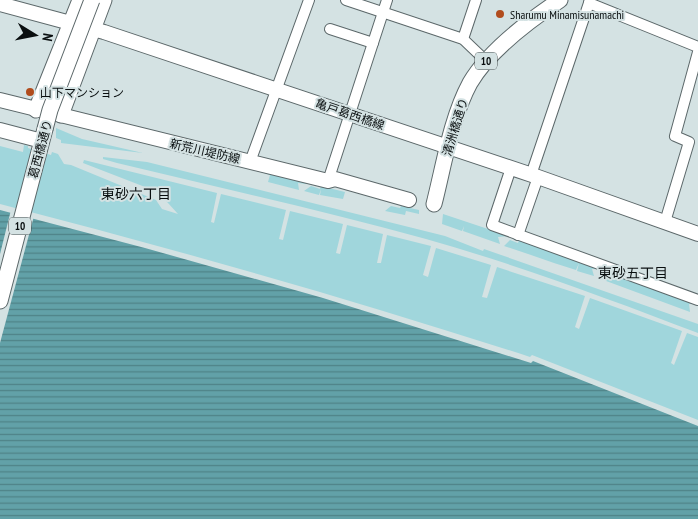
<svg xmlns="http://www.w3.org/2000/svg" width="698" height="519" viewBox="0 0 698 519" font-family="'PT Sans Narrow','Noto Sans JP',sans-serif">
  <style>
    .green { fill: #a0d6dc }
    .water { fill: url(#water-rules) }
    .pier { fill: #d4e2e3 }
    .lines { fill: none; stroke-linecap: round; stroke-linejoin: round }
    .minor-casing { stroke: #5c686a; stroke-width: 12 }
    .secondary-casing { stroke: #5c686a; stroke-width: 16 }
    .primary-casing { stroke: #5c686a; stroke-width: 17 }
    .minor { stroke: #fff; stroke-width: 10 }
    .secondary { stroke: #fff; stroke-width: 14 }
    .primary { stroke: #fff; stroke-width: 15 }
    .primary-bridge-casing { stroke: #5c686a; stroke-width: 17; stroke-linecap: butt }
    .primary-bridge { stroke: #fff; stroke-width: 15 }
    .poi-dot { fill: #b14c1d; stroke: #d4e2e3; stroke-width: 2 }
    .labels { text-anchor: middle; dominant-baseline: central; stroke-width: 4; stroke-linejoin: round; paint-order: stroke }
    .shield { fill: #d4e2e3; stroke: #464e4f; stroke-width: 1 }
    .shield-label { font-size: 11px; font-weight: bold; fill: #090e0f }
    .poi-label { font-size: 12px; fill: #090e0f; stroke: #d4e2e3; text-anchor: start }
    .street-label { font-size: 12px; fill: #090e0f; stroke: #d4e2e3 }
    .neighbourhood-label { font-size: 14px; fill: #090e0f; stroke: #d4e2e3 }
  </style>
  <defs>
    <pattern id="water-rules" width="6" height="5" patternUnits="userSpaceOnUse" patternTransform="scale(1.25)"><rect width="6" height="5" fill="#62a1a8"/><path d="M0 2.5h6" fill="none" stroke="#4f8287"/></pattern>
  </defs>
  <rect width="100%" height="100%" fill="#d4e2e3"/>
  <g class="green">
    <path d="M56 128 82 139 143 153 61 143V140L56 138Z"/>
    <path d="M24 145 28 146V148L51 155 52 152 58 154 64 164 71 165 156 200 162 209 178 214 158 192 83 163 84 160 217 193 211 222 214 223 221 194 286 210 279 239 283 240 290 211 343 224 336 253 340 254 347 225 383 234 377 263H381L387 235 431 246 423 275 428 277 436 248 491 265 482 297 487 298 497 267 585 296 575 327 579 329 590 298 682 331 671 363 674 365 687 333 698 337V420L532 355 530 357C355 300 178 250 0 204V146L23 152Z"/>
    <path d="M103 157 147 162 445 236 483 251 484 249 698 324V333C609 299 518 265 426 239 324 211 220 188 117 163L103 159Z"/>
    <path d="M249 168 309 182 306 184 298 183 299 190 268 182 270 175Z"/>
    <path d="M311 186 320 189 321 186 345 192 343 199 320 195 321 189 319 195 304 191Z"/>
    <path d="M391 206 400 208 401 206 419 210V214L406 211 405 215 385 211Z"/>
    <path d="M443 214 509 236 498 237 500 244 463 231 464 226 462 231 442 224Z"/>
    <path d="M510 240 518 243 519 240 603 268 592 269 594 276 577 271 579 263 576 270 554 263 556 256 554 263 531 255 533 248 531 255 504 246Z"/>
    <path d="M604 272 613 276 614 273 698 304H689L690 312 598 278Z"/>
  </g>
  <path class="water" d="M0 210 145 248 323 298 531 363 533 361 698 426V519H0Z"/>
  <path class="pier" d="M11 210 34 216 0 343V254Z"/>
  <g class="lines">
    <defs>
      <g id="minor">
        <path d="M346 0 463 39 486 61"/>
        <path d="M589 3 698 47"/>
        <path d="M330 29 373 43"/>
        <path d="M463 39 476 0"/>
        <path d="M250 162 309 0"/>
        <path d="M511 168 492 225 698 300"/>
        <path d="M531 175 590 0"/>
        <path d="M328 181 387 0"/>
        <path d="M665 222 689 142 675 136 698 52"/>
        <path d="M518 235 538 177"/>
      </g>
      <g id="secondary">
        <path d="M0 4 104 32 538 177 698 234"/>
        <path d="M0 100 328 181 335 179 409 200"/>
        <path d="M0 130 42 141"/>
      </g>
      <g id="primary">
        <path d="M36 110 80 0"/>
        <path d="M61 115 104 0"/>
        <path d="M434 204C444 165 451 118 470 83 488 52 530 20 560 0"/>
        <path d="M0 301 45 129"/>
      </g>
    </defs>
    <use href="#minor" class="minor-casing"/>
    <use href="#secondary" class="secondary-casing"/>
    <use href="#primary" class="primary-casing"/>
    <use href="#minor" class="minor"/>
    <use href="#secondary" class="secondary"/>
    <use href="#primary" class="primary"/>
    <defs>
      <path id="primary-bridge" d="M45 129 50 110 92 0"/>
    </defs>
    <use href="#primary-bridge" class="primary-bridge-casing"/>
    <use href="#primary-bridge" class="primary-bridge"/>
  </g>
  <g class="poi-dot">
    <circle cx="500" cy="14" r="5"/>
    <circle cx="30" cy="92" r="5"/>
  </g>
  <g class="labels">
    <g class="shield">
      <rect x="475" y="52.5" width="22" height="17" rx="4"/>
      <rect x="9" y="217.5" width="22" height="17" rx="4"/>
    </g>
    <g class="shield-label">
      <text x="486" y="61">10</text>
      <text x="20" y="226">10</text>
    </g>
    <g class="poi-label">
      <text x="510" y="14">Sharumu Minamisunamachi</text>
      <text x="40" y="92">山下マンション</text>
    </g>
    <g class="street-label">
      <text transform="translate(350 114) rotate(19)">亀戸葛西橋線</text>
      <text transform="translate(455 127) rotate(-73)">清洲橋通り</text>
      <text transform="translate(40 149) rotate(-75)">葛西橋通り</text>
      <text transform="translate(205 151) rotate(13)">新荒川堤防線</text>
    </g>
    <g class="neighbourhood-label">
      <text x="136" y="194">東砂六丁目</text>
      <text x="633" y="273">東砂五丁目</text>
    </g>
  </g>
  <g transform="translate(35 35) rotate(100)" stroke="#d4e2e3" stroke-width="4" paint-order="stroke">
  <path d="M0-4L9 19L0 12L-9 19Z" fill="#090e0f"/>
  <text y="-8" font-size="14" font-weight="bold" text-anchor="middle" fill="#090e0f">N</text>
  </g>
</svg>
